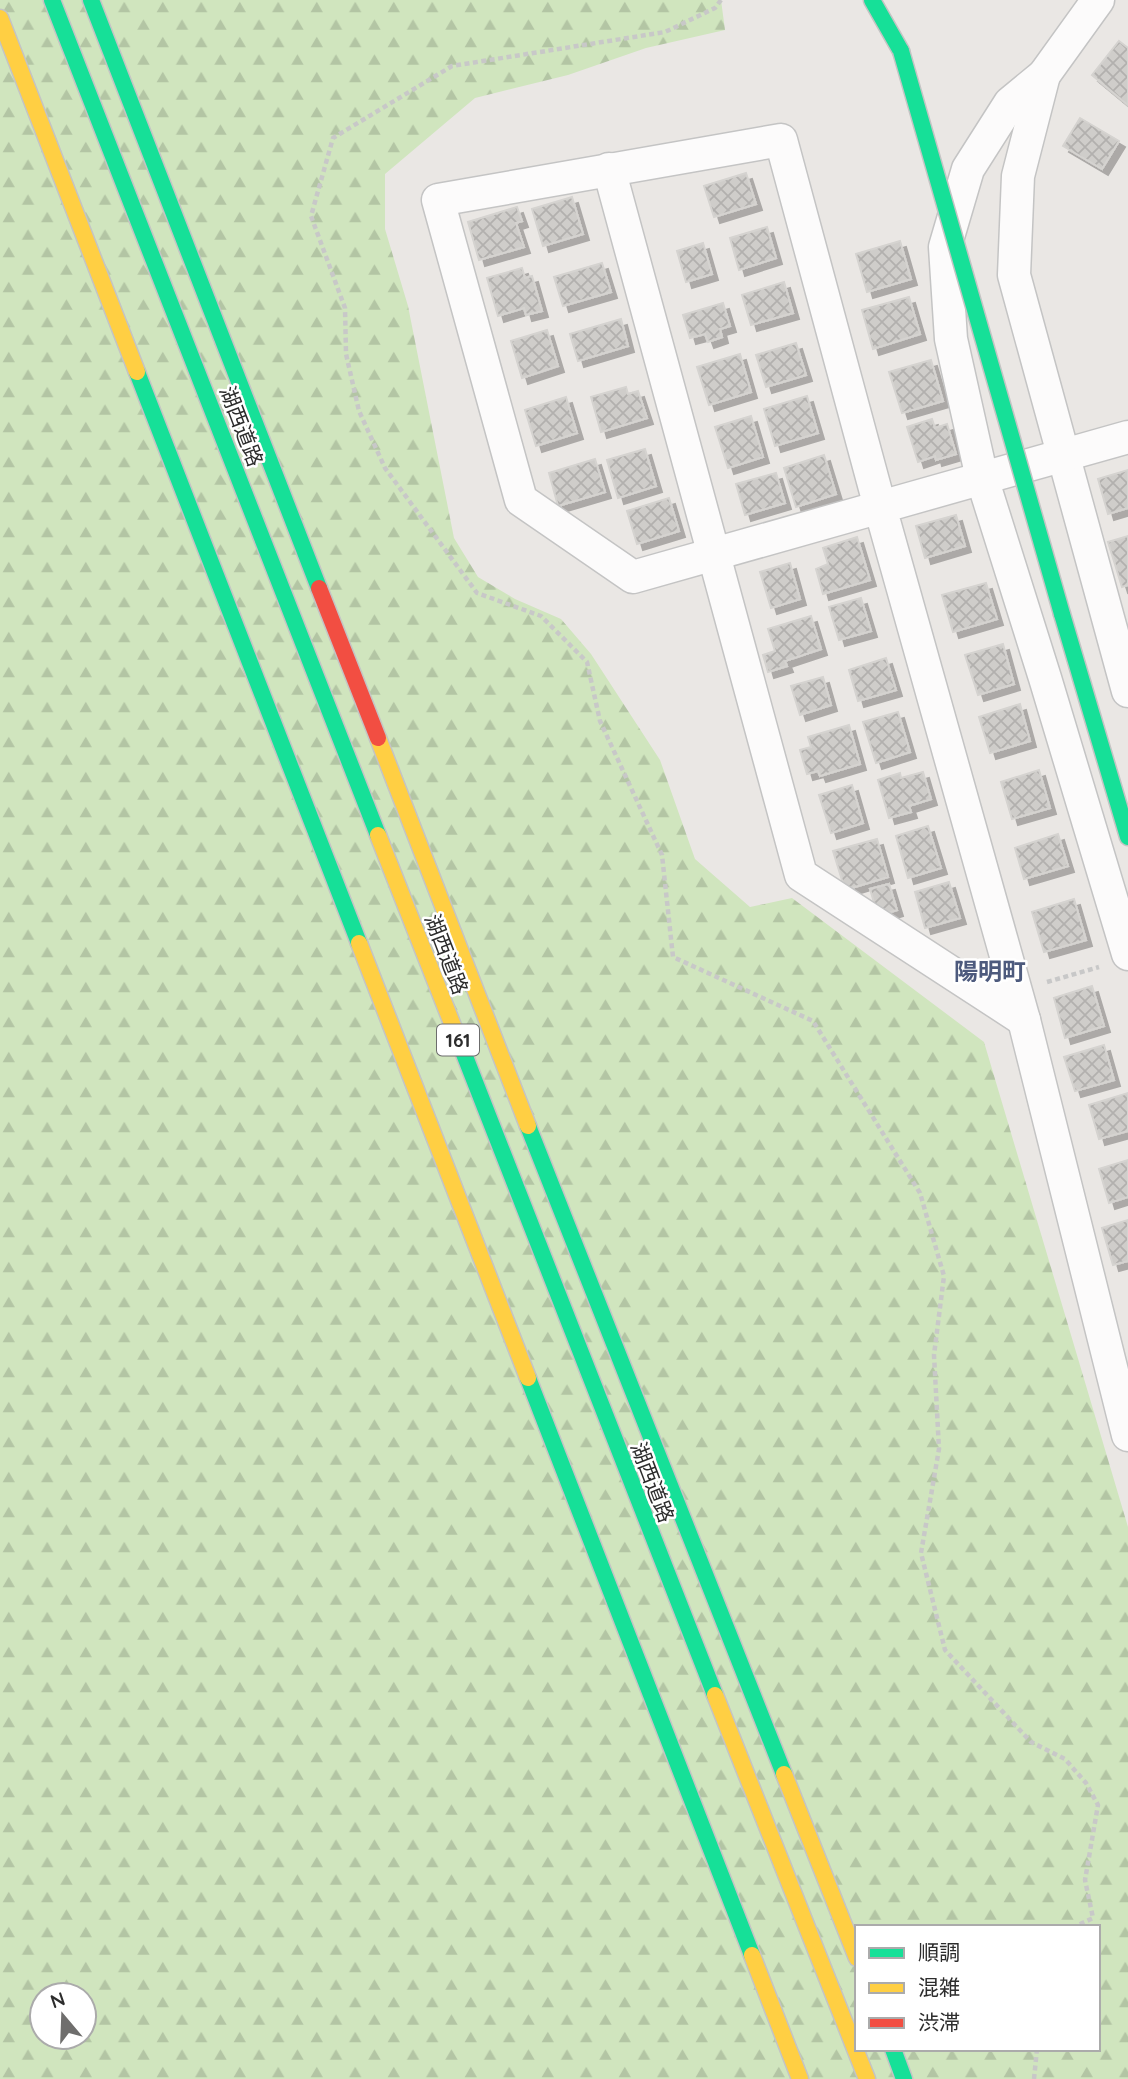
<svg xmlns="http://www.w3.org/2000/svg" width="1128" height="2079" viewBox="0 0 1128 2079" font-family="Quicksand,'Noto Sans JP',sans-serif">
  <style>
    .forest { fill: url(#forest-firs); fill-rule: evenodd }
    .building { fill: url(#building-cross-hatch); stroke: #d5d3d0; stroke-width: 2; filter: url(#shadow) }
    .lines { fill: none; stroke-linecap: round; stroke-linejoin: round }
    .street-casing { stroke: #c4c4c4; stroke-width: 35 }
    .fast-casing { stroke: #c4c4c4; stroke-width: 19 }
    .slow-casing { stroke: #c4c4c4; stroke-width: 19 }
    .jam-casing { stroke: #c4c4c4; stroke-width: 19 }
    .path { stroke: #c8c8c8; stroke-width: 4.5; stroke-dasharray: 5 3.5; stroke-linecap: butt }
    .street { stroke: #fcfbfb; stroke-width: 32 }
    .fast { stroke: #16e098; stroke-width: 16 }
    .slow { stroke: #ffcf43; stroke-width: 16 }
    .jam { stroke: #f24e42; stroke-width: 16 }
    .fast-bridge-casing { stroke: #c4c4c4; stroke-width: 19; stroke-linecap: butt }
    .fast-bridge { stroke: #16e098; stroke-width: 16 }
    .labels { text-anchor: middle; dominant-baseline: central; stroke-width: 5; stroke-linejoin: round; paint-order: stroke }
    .shield { fill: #fff; stroke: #6c6c6c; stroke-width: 2 }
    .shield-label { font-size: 19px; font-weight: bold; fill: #2d2d2d }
    .street-label { font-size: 21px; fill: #2d2d2d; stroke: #fff }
    .quarter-label { font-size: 24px; font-weight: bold; fill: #4d5a7d; stroke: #fff }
  </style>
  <defs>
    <pattern id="forest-firs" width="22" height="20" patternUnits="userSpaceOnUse" patternTransform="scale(1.75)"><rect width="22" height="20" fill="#d0e5be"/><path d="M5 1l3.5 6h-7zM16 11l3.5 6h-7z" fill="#b3c5a4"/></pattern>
    <pattern id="building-cross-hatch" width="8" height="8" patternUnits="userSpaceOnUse" patternTransform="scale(1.75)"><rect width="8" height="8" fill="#cfcdca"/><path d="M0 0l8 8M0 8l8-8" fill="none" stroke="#b2b0ae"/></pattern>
    <filter id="shadow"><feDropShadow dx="6" dy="6" stdDeviation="0" flood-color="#0004"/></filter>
  </defs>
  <rect width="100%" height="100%" fill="#eae7e4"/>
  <path class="forest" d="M0 0H721L725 30 646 48 568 75 475 98 385 174V229L408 306 454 538 478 577 515 599 561 619 591 654 660 760 695 859 750 907 792 898 984 1042 1128 1527V2079H0ZM857 1927H1098V2049H857ZM42 1995H84V2037H42Z"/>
  <g class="building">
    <path d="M1119 41 1128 48V105L1092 75Z"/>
    <path d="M1080 118 1119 141 1102 169 1063 146Z"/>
    <path d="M746 173 756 204 714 217 704 186Z"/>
    <path d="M572 197 583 234 543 246 532 209Z"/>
    <path d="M517 207 522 221 516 223 524 247 479 260 468 222Z"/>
    <path d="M767 227 776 258 739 270 730 238Z"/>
    <path d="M900 241 911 279 867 292 856 254Z"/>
    <path d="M703 243 712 274 686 282 677 251Z"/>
    <path d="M602 263 611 292 563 306 554 277Z"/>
    <path d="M522 268 525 278 532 276 542 311 526 315 524 308 498 316 487 278Z"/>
    <path d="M784 282 793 313 751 325 742 295Z"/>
    <path d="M909 297 920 334 873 349 862 310Z"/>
    <path d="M723 303 730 326 720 329 722 337 708 342 705 334 690 338 683 315Z"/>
    <path d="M621 319 628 346 578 361 570 334Z"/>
    <path d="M547 330 558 366 522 378 511 341Z"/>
    <path d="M796 343 806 375 766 387 756 355Z"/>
    <path d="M740 354 751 392 709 405 697 367Z"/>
    <path d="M931 360 943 401 902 413 889 372Z"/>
    <path d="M626 387 628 394 638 391 647 418 601 432 591 397Z"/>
    <path d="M807 396 818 433 775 446 764 409Z"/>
    <path d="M566 397 577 433 536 446 525 410Z"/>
    <path d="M751 416 763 457 728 468 715 427Z"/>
    <path d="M932 419 935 428 947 424 956 454 936 460 935 456 918 462 907 427Z"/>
    <path d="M645 449 656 486 618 498 607 460Z"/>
    <path d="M824 455 836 494 796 507 784 468Z"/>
    <path d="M595 459 605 492 558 506 549 473Z"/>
    <path d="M1128 470V508L1108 514 1098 479Z"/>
    <path d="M776 473 785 503 745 515 736 484Z"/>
    <path d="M669 498 679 531 637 544 627 511Z"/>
    <path d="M956 515 965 546 925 558 916 526Z"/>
    <path d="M1128 536V585L1122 587 1108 542Z"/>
    <path d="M857 537 870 580 823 594 816 569 828 564 823 548Z"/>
    <path d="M790 563 800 599 771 608 760 572Z"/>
    <path d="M986 583 997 619 953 632 942 595Z"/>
    <path d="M861 598 871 631 839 640 829 607Z"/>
    <path d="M811 616 821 649 785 661 787 666 768 672 763 655 775 651 768 629Z"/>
    <path d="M1003 644 1014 684 978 695 965 655Z"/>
    <path d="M886 658 896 690 858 701 849 670Z"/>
    <path d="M823 677 831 705 800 715 791 686Z"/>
    <path d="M1020 704 1030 741 990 753 979 717Z"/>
    <path d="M898 712 910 752 876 763 863 722Z"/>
    <path d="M849 725 860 764 820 776 818 771 807 774 800 750 811 747 808 737Z"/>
    <path d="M1039 770 1050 808 1012 819 1001 782Z"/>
    <path d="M923 772 931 799 909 806 911 812 889 818 878 780 900 773 901 778Z"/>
    <path d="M852 785 863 823 831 833 819 795Z"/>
    <path d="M928 826 941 868 908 878 896 836Z"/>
    <path d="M1058 834 1068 866 1024 879 1015 848Z"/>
    <path d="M877 839 888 877 845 890 833 851Z"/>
    <path d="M949 882 960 918 925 928 915 892Z"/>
    <path d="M889 884 897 910 878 916 870 889Z"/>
    <path d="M1074 899 1086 940 1044 952 1032 912Z"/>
    <path d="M1092 986 1104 1026 1065 1038 1054 998Z"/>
    <path d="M1104 1045 1114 1080 1075 1091 1064 1057Z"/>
    <path d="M1128 1093V1131L1099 1139 1089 1105Z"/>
    <path d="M1128 1160V1197L1109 1203 1099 1169Z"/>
    <path d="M1128 1220V1261L1113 1265 1102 1228Z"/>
  </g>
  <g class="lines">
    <defs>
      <g id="street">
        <path d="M1098 0 1044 75 1010 103 968 169 945 247 951 339 982 478 1045 678 1128 954"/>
        <path d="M1044 75 1018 176 1014 275 1128 691"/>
        <path d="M609 169 801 875 1024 1020"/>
        <path d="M1128 437C963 483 798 531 633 577L521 500 438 200 781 140 880 507 1024 1020 1128 1435"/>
      </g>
      <g id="fast">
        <path d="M52 0 378 835"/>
        <path d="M91 0 319 588"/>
        <path d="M872 0 901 51"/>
        <path d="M137 372 359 943"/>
        <path d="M1062 614 1128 837"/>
        <path d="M457 1036 715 1695"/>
        <path d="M528 1126 784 1774"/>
        <path d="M528 1378 752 1955"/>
        <path d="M893 2049 904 2079"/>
      </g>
      <g id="slow">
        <path d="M0 18 137 372"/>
        <path d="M378 738 528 1126"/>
        <path d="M378 835 457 1036"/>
        <path d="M359 943 528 1378"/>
        <path d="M715 1695 867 2079"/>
        <path d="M784 1774 857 1958"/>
        <path d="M752 1955 800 2079"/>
      </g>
      <path id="jam" d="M319 588 378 738"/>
    </defs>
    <use href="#street" class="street-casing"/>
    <use href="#fast" class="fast-casing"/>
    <use href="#slow" class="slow-casing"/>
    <use href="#jam" class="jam-casing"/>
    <g class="path">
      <path d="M721 0 715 8 665 32 452 66 333 138 311 216 345 308 346 354 359 411 385 468 477 593 541 616 587 662 600 721 662 855 673 957 813 1021 920 1193 944 1276 934 1355 939 1449 921 1553 945 1650 1031 1742 1065 1759 1086 1783 1098 1805 1085 1880 1093 1918 1074 1927"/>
      <path d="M1047 982 1099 967"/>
      <path d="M1034 2079 1037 2049"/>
    </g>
    <use href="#street" class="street"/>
    <use href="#fast" class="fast"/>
    <use href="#slow" class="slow"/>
    <use href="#jam" class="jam"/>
    <defs>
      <path id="fast-bridge" d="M901 51 1062 614"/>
    </defs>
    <use href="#fast-bridge" class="fast-bridge-casing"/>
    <use href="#fast-bridge" class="fast-bridge"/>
  </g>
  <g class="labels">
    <rect class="shield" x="437" y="1024.5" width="42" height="31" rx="5"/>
    <g class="shield-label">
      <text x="458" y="1040">161</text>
    </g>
    <g class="street-label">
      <text transform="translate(242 426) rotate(69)">湖西道路</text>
      <text transform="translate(447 954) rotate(69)">湖西道路</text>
      <text transform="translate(653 1482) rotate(69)">湖西道路</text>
    </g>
    <g class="quarter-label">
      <text x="990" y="971">陽明町</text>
    </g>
  </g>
  <rect x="855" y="1925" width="245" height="126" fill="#ffffff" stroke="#ababab" stroke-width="2"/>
  <rect x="869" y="1948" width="35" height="10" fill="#16e098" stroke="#ababab" stroke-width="2"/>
  <text x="918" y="1960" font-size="21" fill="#2d2d2d">順調</text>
  <rect x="869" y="1983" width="35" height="10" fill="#ffcf43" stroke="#ababab" stroke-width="2"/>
  <text x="918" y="1995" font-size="21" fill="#2d2d2d">混雑</text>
  <rect x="869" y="2018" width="35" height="10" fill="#f24e42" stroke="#ababab" stroke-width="2"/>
  <text x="918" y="2030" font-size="21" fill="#2d2d2d">渋滞</text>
  <g transform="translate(63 2016) rotate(341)"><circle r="33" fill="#ffffff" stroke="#ababab" stroke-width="2"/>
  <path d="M0-5L12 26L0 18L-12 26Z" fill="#6f6e6d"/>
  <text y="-10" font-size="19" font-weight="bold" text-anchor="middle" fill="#2d2d2d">N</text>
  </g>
</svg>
